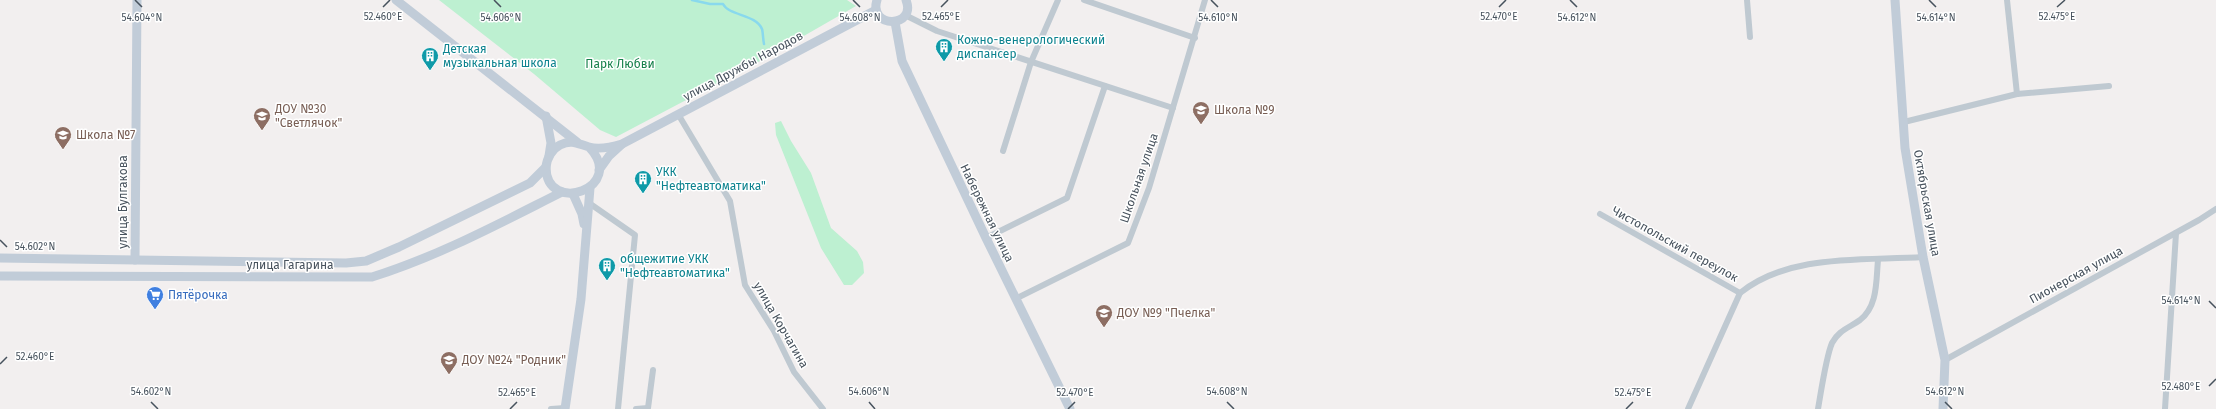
<svg xmlns="http://www.w3.org/2000/svg" width="2216" height="409" viewBox="0 0 2216 409" font-family="'Fira Sans',sans-serif">
  <style>
    .green { fill: #bdf0d1 }
    .lines { fill: none; stroke-linecap: round; stroke-linejoin: round }
    .stream { stroke: #89d9ed; stroke-width: 2.5 }
    .street { stroke: #bfc9d1; stroke-width: 6 }
    .secondary { stroke: #c1ccd8; stroke-width: 9 }
    .ticks { fill: none; stroke: #47525d; stroke-width: 1.5 }
    .labels { text-anchor: middle; dominant-baseline: central; stroke-width: 3; stroke-linejoin: round; paint-order: stroke }
    .culture-label { font-size: 12px; fill: #0d838f; stroke: #fff; text-anchor: start }
    .park-label { font-size: 12px; fill: #16804b; stroke: #fff }
    .street-label { font-size: 12px; fill: #47525d; stroke: #fff }
    .education-label { font-size: 12px; fill: #785e54; stroke: #fff; text-anchor: start }
    .shop-label { font-size: 12px; fill: #366cbe; stroke: #fff; text-anchor: start }
    .ticks-label { font-size: 10px; text-anchor: middle; fill: #47525d; stroke: #fff; stroke-width: 3; stroke-linejoin: round; paint-order: stroke }
  </style>
  <rect width="100%" height="100%" fill="#f2efef"/>
  <g class="green">
    <path d="M439 0H847L856 6 762 60 616 137 600 130 534 74Z"/>
    <path d="M781 121 791 141 811 173 831 228 857 251 863 262 864 273 852 285H844L821 248 776 135 775 123Z"/>
  </g>
  <g class="lines">
    <path class="stream" d="M692 0 710 4H723C729 16 756 14 762 29 763 32 763 40 764 44"/>
    <g class="street">
      <path d="M1084 0 1195 38"/>
      <path d="M1747 0 1750 37"/>
      <path d="M2007 0 2017 94"/>
      <path d="M905 15 937 31 1173 108"/>
      <path d="M678 114 730 201 745 285 774 331 794 372 823 409"/>
      <path d="M1904 122 2017 94 2109 86"/>
      <path d="M1003 151 1031 62 1058 0"/>
      <path d="M589 203 635 235 618 409"/>
      <path d="M1600 214 1740 293"/>
      <path d="M986 238 1067 198 1105 86"/>
      <path d="M1015 299 1128 243 1149 188 1205 0"/>
      <path d="M1945 360 2199 220 2216 209"/>
      <path d="M551 409 565 408"/>
      <path d="M636 409 648 408 653 370"/>
      <path d="M1688 409 1740 293C1790 253 1863 261 1923 257"/>
      <path d="M1818 409C1821 392 1826 357 1832 343 1839 330 1849 328 1860 320 1878 306 1876 281 1878 260"/>
      <path d="M2165 409 2176 233"/>
    </g>
    <g class="secondary">
      <path d="M396 0 577 142"/>
      <path d="M877 0C868 29 917 28 906 0"/>
      <path d="M1895 0 1905 148 1923 257 1945 360 1943 409"/>
      <path d="M895 22 902 61 986 238 1070 409"/>
      <path d="M546 116 551 143 549 156"/>
      <path d="M589 147C628 188 546 216 546 167 547 158 552 149 560 145 572 139 578 144 589 147 600 150 612 147 622 144L876 10"/>
      <path d="M599 170 609 156 621 145"/>
      <path d="M573 194 582 214 584 224"/>
      <path d="M0 258 346 263 366 261 399 247 530 183 546 167"/>
      <path d="M135 260 137 0"/>
      <path d="M0 276 372 277C439 256 500 223 562 192"/>
      <path d="M565 409 581 299 590 188"/>
    </g>
  </g>
  <path class="ticks" d="M135 0 142 7M494 0 501 7M853 0 860 7M1211 0 1218 7M1570 0 1577 7M1929 0 1936 7M383 7 390 0M941 7 948 0M1499 7 1506 0M2057 7 2065 0M0 240 7 247M2209 301 2216 308M0 364 7 357M2209 386 2216 379M151 402 158 409M869 402 875 409M1227 402 1234 409M1945 402 1952 409M510 409 517 402M1068 409 1075 402M1626 409 1633 402"/>
  <defs>
    <symbol id="building-pin" viewBox="-11 -11 22 30"><path d="M0 17L-7.5 6A9.5 9.5 0 1 1 7.5 6Z" fill="#0f9aa8" stroke="#fff"/><path d="M-4-6H4V6H1V3H-1V6H-4ZM-2.5-4.3h1.7v1.8h-1.7ZM.8-4.3h1.7v1.8H.8ZM-2.5-1h1.7V.8h-1.7ZM.8-1h1.7V.8H.8Z" fill="#fff"/></symbol>
    <symbol id="school-pin" viewBox="-11 -11 22 30"><path d="M0 17L-7.5 6A9.5 9.5 0 1 1 7.5 6Z" fill="#8d6e63" stroke="#fff"/><path d="M0-5L7-2L0 1L-7-2ZM-4 1L0 2.5L4 1V4Q0 6-4 4Z" fill="#fff"/></symbol>
    <symbol id="supermarket-pin" viewBox="-11 -11 22 30"><path d="M0 17L-7.5 6A9.5 9.5 0 1 1 7.5 6Z" fill="#3f7fe0" stroke="#fff"/><path d="M-6-5.5h2.5l.6 2H6L4.5 2H-2.5L-4.4-4H-6ZM-1.5 3.2a1.3 1.3 0 1 0 .1 0ZM3 3.2a1.3 1.3 0 1 0 .1 0Z" fill="#fff"/></symbol>
  </defs>
  <g fill-rule="evenodd">
    <use href="#building-pin" x="934" y="37" width="20" height="27"/>
    <use href="#building-pin" x="420" y="46" width="20" height="27"/>
    <use href="#school-pin" x="1191" y="100" width="20" height="27"/>
    <use href="#school-pin" x="252" y="106" width="20" height="27"/>
    <use href="#school-pin" x="53" y="125" width="20" height="27"/>
    <use href="#building-pin" x="633" y="169" width="20" height="27"/>
    <use href="#building-pin" x="597" y="256" width="20" height="27"/>
    <use href="#supermarket-pin" x="145" y="285" width="20" height="27"/>
    <use href="#school-pin" x="1094" y="303" width="20" height="27"/>
    <use href="#school-pin" x="439" y="350" width="20" height="27"/>
  </g>
  <g class="labels">
    <g class="culture-label">
      <text x="957" y="40">Кожно-венерологический<tspan x="957" dy="14">диспансер</tspan></text>
      <text x="443" y="49">Детская<tspan x="443" dy="14">музыкальная школа</tspan></text>
      <text x="656" y="172">УКК<tspan x="656" dy="14">"Нефтеавтоматика"</tspan></text>
      <text x="620" y="259">общежитие УКК<tspan x="620" dy="14">"Нефтеавтоматика"</tspan></text>
    </g>
    <g class="park-label">
      <text x="620" y="64">Парк Любви</text>
    </g>
    <g class="street-label">
      <text transform="translate(743 66) rotate(-28)">улица Дружбы Народов</text>
      <text transform="translate(1139 178) rotate(-71)">Школьная улица</text>
      <text transform="translate(123 202) rotate(-90)">улица Булгакова</text>
      <text transform="translate(1927 203) rotate(80)">Октябрьская улица</text>
      <text transform="translate(987 213) rotate(64)">Набережная улица</text>
      <text transform="translate(1675 244) rotate(29)">Чистопольский переулок</text>
      <text x="290" y="265">улица Гагарина</text>
      <text transform="translate(2076 275) rotate(-29)">Пионерская улица</text>
      <text transform="translate(781 325) rotate(60)">улица Корчагина</text>
    </g>
    <g class="education-label">
      <text x="275" y="109">ДОУ №30<tspan x="275" dy="14">"Светлячок"</tspan></text>
      <text x="1214" y="110">Школа №9</text>
      <text x="76" y="135">Школа №7</text>
      <text x="1117" y="313">ДОУ №9 "Пчелка"</text>
      <text x="462" y="360">ДОУ №24 "Родник"</text>
    </g>
    <g class="shop-label">
      <text x="168" y="295">Пятёрочка</text>
    </g>
  </g>
  <g class="ticks-label">
    <text x="383" y="20">52.460°E</text>
    <text x="941" y="20">52.465°E</text>
    <text x="1499" y="20">52.470°E</text>
    <text x="2057" y="20">52.475°E</text>
    <text x="142" y="21">54.604°N</text>
    <text x="860" y="21">54.608°N</text>
    <text x="1218" y="21">54.610°N</text>
    <text x="1577" y="21">54.612°N</text>
    <text x="1936" y="21">54.614°N</text>
    <text x="501" y="21">54.606°N</text>
    <text x="35" y="250">54.602°N</text>
    <text x="2181" y="304">54.614°N</text>
    <text x="35" y="360">52.460°E</text>
    <text x="2181" y="390">52.480°E</text>
    <text x="151" y="395">54.602°N</text>
    <text x="869" y="395">54.606°N</text>
    <text x="1227" y="395">54.608°N</text>
    <text x="1945" y="395">54.612°N</text>
    <text x="517" y="396">52.465°E</text>
    <text x="1075" y="396">52.470°E</text>
    <text x="1633" y="396">52.475°E</text>
  </g>
</svg>
